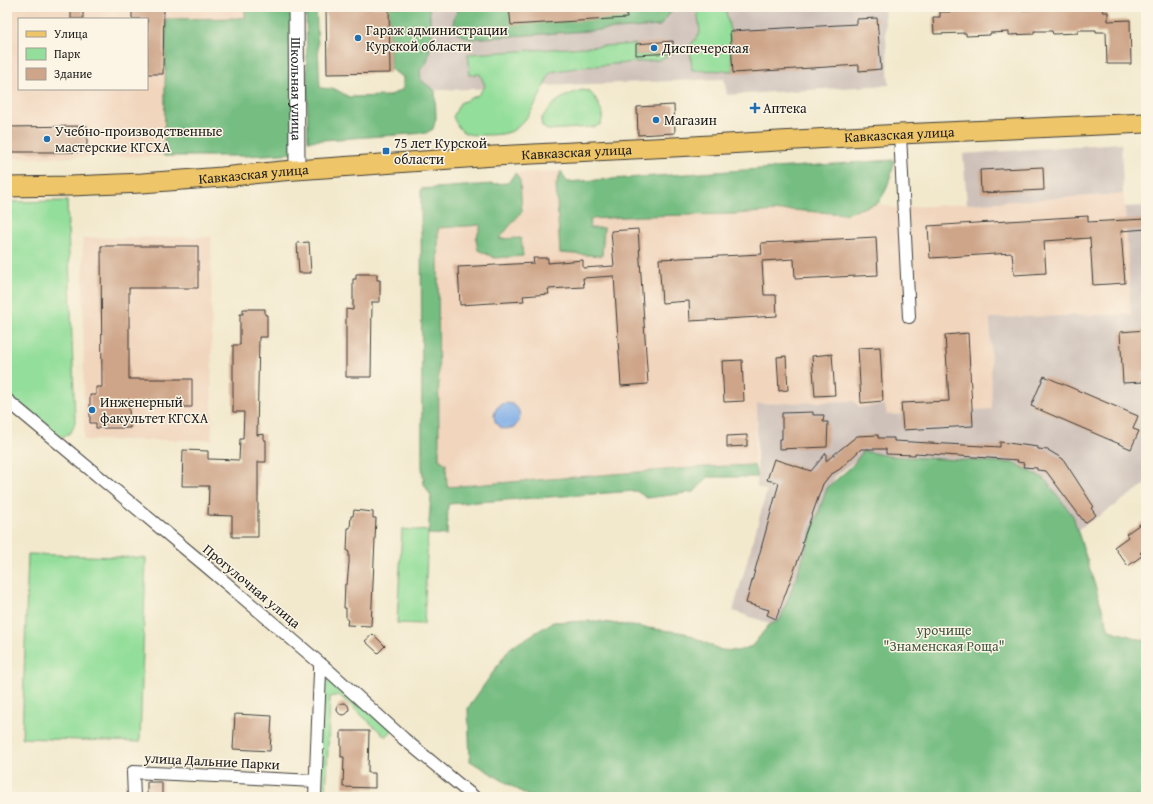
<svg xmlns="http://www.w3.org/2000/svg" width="1153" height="804" viewBox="0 0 1153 804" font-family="'Gentium Book Plus',serif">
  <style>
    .built { fill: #f1d5bd; fill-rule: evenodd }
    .industrial { fill: #cec1ba }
    .green { fill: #93de9a; stroke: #587d5b }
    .forest { fill: #76bd82; stroke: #496c4f }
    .water { fill: #7cace7; stroke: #4c6482 }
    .building { fill: #cea589 }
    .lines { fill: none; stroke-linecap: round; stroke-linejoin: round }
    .minor-casing { stroke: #3c3b37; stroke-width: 14 }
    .tertiary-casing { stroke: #3c3b37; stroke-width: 17 }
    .primary-casing { stroke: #3c3b37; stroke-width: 21 }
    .minor { stroke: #fff; stroke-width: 12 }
    .tertiary { stroke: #fff; stroke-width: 15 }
    .primary { stroke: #eec569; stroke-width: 19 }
    .poi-dot { fill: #1f6fb2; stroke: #fcf5e5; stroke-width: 1.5 }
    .labels { text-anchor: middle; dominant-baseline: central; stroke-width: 3; stroke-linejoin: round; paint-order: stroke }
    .poi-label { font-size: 14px; fill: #1c1c1c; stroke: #fcf5e5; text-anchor: start }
    .street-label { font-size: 14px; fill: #1c1c1c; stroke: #fcf5e5 }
    .park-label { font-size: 14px; fill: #405642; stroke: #fcf5e5 }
  </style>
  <rect width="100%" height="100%" fill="#fcf5e5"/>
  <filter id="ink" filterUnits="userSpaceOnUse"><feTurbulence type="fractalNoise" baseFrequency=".025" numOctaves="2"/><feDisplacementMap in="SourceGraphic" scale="8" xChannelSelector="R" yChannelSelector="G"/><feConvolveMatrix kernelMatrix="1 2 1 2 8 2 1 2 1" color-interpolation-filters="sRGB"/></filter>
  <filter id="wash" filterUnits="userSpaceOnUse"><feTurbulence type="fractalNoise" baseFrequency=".012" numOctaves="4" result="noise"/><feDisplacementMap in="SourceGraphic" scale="16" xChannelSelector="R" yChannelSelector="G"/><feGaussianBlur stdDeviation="0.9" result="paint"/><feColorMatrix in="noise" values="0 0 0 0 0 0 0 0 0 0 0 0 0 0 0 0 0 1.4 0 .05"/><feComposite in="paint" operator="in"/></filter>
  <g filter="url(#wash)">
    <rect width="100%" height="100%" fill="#f2e9cd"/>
    <g class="built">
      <path d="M7 7H245V18L166 20 164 156 7 158ZM19 19H147V89H19Z"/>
      <path d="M561 171 567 182 641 216 734 214 791 210 845 214 878 203 895 208 1123 194 1125 207 1132 315 990 318 992 409 887 415 885 405 859 407 757 404 754 465 703 467 447 487 446 464 439 460 438 228 481 225 515 173Z"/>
      <path d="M211 237 212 440H84L83 238Z"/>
    </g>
    <g class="industrial">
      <path d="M412 7H884L889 85 727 95 724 79 417 91Z"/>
      <path d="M1121 143 1123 194 967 204 963 154Z"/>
      <path d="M1146 206V484L1105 512 1075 531 862 455 835 477 780 627 733 611 767 491 757 487V404L854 401 859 407 885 405 887 415 992 409 990 318 1131 314 1125 207Z"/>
    </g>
    <g class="green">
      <path d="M697 7H725L730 31 733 71 692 70 690 46 700 33Z"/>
      <path d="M636 44V55L673 53 659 60 583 67 550 72C542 91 531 120 512 131 505 135 489 135 481 135 463 135 461 133 453 117L460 103 478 95 485 86 480 74 470 75 468 54Z"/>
      <path d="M582 90 589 91 596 99 603 114 601 124 594 127 547 130 542 126 541 120C552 102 562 96 582 90Z"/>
      <path d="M67 201 75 422C73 432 68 436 59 437L7 396V202Z"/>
      <path d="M402 529 428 531 424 624 397 623Z"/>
      <path d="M28 554 146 558 140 742 22 738Z"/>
      <path d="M320 672 395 727 386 737 339 695 330 697 326 796 343 797H315Z"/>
    </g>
    <g class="forest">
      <path d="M245 7H297V153L245 156H164L166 19 245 18Z"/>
      <path d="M306 7H316L320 88 335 89 349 97 389 96 403 89V77L390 69 389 7H429L432 38 427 62 420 70 421 80 435 91 436 118 433 129 426 133 308 141Z"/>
      <path d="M461 7H634L636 11 637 7H669L670 13 660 26 470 39 457 33C452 22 452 17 461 7Z"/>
      <path d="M894 160 893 168 886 190 878 203 845 214 791 210 734 214 641 216 591 219 589 228H604L602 256 560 253 556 185 561 171 567 182Z"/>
      <path d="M515 173 520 180 522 211 499 239 521 238 523 256 495 258 478 250 476 239 481 225 438 228 439 459 446 464 447 487 703 467 754 465 757 477H708L694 492 647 498 636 491 448 504 447 535 428 534 431 496 424 484 422 467 421 189 508 183Z"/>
      <path d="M863 451 888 456 1014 463 1045 479 1073 516 1109 630 1146 641V797H530L470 761 468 708 510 648 553 622 595 621 685 633 721 650 738 651 752 646 769 625 780 620 796 578 827 488 852 466Z"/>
    </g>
    <circle class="water" cx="507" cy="416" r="13"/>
    <g id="blocks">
      <g class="building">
        <rect x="71" y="7" width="12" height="12"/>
        <path d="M132 7H164L163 74H147V19H132Z"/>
        <path d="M326 7H389L390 73 327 74Z"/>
        <path d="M509 7H626L627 18 511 25Z"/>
        <path d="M1102 8 1103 12H1108V21L1130 20 1131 64H1107L1106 32H1096V30H1078V33L1053 34 1052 31H1034V34L1009 35V32L990 33V35L966 36V33L934 34 933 17H940V12Z"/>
        <path d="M877 18 881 69 859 71V65L733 73 730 31 857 24V19Z"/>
        <path d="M673 41V53L636 55V44Z"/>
        <path d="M674 105 675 133 638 135 637 107Z"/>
        <path d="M87 126V152H7V127Z"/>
        <path d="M1043 167 1044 190 981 193 980 170Z"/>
        <path d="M1088 216V222L1146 219V229L1121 231 1125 283 1093 285 1090 238 1044 241 1046 273 1014 275 1012 253 930 258 928 226Z"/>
        <path d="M638 229 648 384 621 386 614 276 583 278 584 287 548 289 549 294 523 296 524 301 460 305 458 267 534 263 533 258H548V263L583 260V268L614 266 611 231Z"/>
        <path d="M876 237 878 275 795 279 794 259 762 261 764 295H776L777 316 690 321 689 301 662 303 659 259 762 254 761 243Z"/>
        <path d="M309 242 311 273H299L297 243Z"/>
        <path d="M101 246H198V288H129V379H192V407H129L130 428H96V423H90V395H96V387H102Z"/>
        <path d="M356 274H377V280H380V302H372L371 377H346V309L353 310V279H356Z"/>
        <path d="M243 309H265V315H267V337H259L257 435 264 434V440H266V462H258V537H232V516L208 515 209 486H182L183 450 208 451V459L239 460 240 439H243L244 412H233V345H240V314H243Z"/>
        <path d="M1146 330V371H1142L1143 382 1123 383 1120 332Z"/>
        <path d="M968 333 973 426 903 430 901 403 949 401 945 335Z"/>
        <path d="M880 347 883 401 861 403 858 348Z"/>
        <path d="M832 354 835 395 815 396 812 356Z"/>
        <path d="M786 356 788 390 779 391 777 357Z"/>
        <path d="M742 360 744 401 724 402 722 361Z"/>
        <path d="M1044 376 1138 416 1133 429 1139 431 1131 449 1031 406Z"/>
        <path d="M813 412V415H824L823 422H828L827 447 779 449V439H782V413Z"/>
        <path d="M747 435V446L727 447V436Z"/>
        <path d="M878 435V438H894V441L1000 447V442L1038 447V449L1048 450 1063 459 1094 507 1091 508 1096 515 1085 523 1046 471 1037 470V468L1023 467 1024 463 1017 462 1018 460 915 453V455L886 454V449H861L840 469 830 475 823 484 802 543 804 544 776 619 767 615 769 610 746 603 779 483 767 480 774 459 811 471 826 453V461L857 436Z"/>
        <path d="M354 510 373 512V518H376L371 626 347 625 348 619H346V608H344L345 584H347L349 563V552L347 551 348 528H350L351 516H353Z"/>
        <path d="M1146 520V548L1140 553 1143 555 1128 566 1114 547 1128 537 1126 534Z"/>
        <path d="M373 634 385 646 378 653 365 641Z"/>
        <circle cx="343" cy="709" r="6"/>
        <path d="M235 714 272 716 270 751 233 749Z"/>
        <path d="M341 731H369L368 773H375V788L343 787 344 757H341Z"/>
        <path d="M147 782H162V797L147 796Z"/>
      </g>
    </g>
  </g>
  <g filter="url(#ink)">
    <use href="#blocks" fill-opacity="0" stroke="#3c3b37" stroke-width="1"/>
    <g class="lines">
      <defs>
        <g id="minor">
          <path d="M900 134 909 317"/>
          <path d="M7 400 206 566 328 670 404 739 474 797"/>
          <path d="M134 797 133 772 315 781"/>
          <path d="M315 797 320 672V664"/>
        </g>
        <g id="tertiary">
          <path id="s1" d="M296 7 297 170"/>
        </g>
        <g id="primary">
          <path id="s2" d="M7 187 71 186 142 183 222 177 282 171 494 156 693 146 900 134 1146 123"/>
        </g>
      </defs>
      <use href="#minor" class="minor-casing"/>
      <use href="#tertiary" class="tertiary-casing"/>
      <use href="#primary" class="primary-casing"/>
      <use href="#minor" class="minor"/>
      <use href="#tertiary" class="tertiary"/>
      <use href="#primary" class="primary"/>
    </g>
  </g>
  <g class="poi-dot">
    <circle cx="358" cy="38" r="4"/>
    <circle cx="654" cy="48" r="4"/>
    <path d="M753 102h4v4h4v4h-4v4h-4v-4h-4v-4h4z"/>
    <circle cx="656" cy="120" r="4"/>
    <circle cx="47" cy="139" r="4"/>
    <rect x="382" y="147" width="8" height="8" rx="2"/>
    <circle cx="92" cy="410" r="4"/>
  </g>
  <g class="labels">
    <g class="poi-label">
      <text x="366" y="30">Гараж администрации<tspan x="366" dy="16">Курской области</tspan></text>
      <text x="662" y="48">Диспечерская</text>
      <text x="763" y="108">Аптека</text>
      <text x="664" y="120">Магазин</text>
      <text x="55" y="131">Учебно-производственные<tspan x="55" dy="16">мастерские КГСХА</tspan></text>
      <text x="394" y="143">75 лет Курской<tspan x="394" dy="16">области</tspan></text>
      <text x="100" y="402">Инженерный<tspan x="100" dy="16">факультет КГСХА</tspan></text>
    </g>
    <g class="street-label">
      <text stroke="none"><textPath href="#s1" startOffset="82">Школьная улица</textPath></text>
      <text stroke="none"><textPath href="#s2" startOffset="894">Кавказская улица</textPath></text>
      <text stroke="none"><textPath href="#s2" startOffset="571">Кавказская улица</textPath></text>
      <text stroke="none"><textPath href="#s2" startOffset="247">Кавказская улица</textPath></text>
      <text transform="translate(252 586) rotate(40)">Прогулочная улица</text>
      <text transform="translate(212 761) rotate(3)">улица Дальние Парки</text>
    </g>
    <g class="park-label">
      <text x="944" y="630">урочище<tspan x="944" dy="16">"Знаменская Роща"</tspan></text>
    </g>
  </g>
  <rect width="1153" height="804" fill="none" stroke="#fcf5e5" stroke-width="24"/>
  <rect x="18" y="18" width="130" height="72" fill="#fcf5e5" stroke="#a29e95"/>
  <rect x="26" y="31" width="20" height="6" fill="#eec569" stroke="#a29e95"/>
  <text x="54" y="38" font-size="12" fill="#1c1c1c">Улица</text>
  <rect x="26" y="48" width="20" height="12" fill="#93de9a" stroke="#a29e95"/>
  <text x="54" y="58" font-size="12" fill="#1c1c1c">Парк</text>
  <rect x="26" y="68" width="20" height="12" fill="#cea589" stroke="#a29e95"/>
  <text x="54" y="78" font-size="12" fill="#1c1c1c">Здание</text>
</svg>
